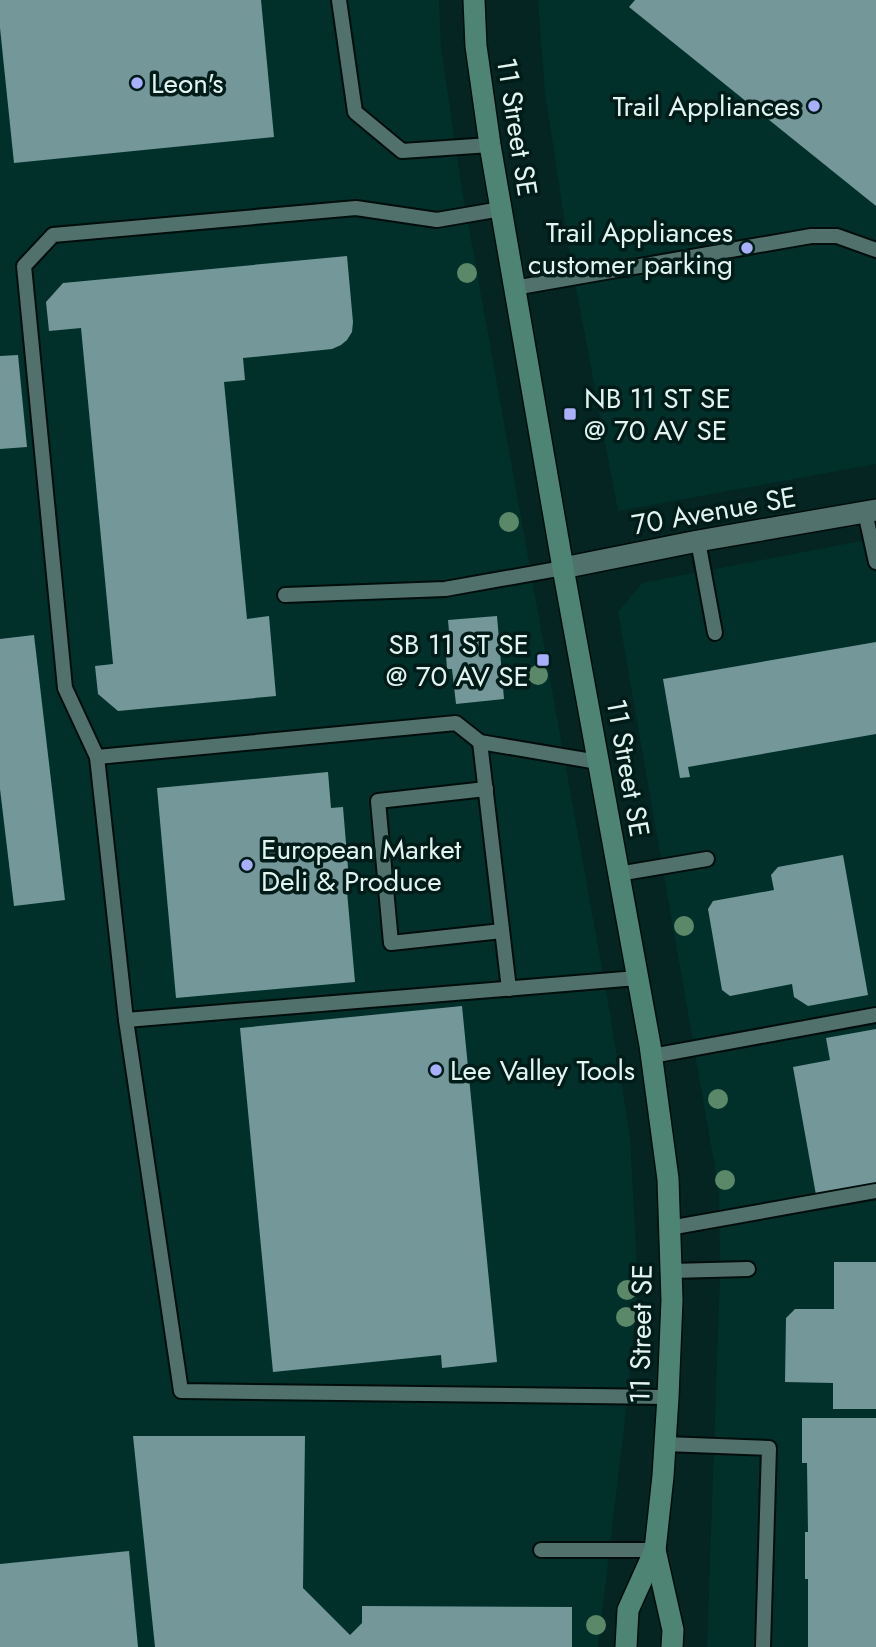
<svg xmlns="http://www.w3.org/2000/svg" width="876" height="1647" viewBox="0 0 876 1647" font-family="Jost,sans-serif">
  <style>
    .built { fill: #01302a }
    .building { fill: #74979a }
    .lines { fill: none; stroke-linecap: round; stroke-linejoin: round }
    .lane-casing { stroke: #000d0a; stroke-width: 18 }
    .street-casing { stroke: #000d0a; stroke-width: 24 }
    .secondary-casing { stroke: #000d0a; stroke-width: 24 }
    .lane { stroke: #51716c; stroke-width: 14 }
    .street { stroke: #51716c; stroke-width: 21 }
    .secondary { stroke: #4d8474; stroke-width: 21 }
    .tree { fill: #5b8868 }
    .poi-dot { fill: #a8b0fc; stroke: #001c18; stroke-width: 2.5 }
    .labels { text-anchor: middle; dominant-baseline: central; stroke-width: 7; stroke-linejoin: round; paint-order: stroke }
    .poi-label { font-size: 28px; fill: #e2f4f0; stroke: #001c18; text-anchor: start }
    .street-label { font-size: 28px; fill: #e2f4f0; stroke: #001c18 }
  </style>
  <rect width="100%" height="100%" fill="#042521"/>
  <g class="built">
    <path d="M0 0H439L441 48 462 189 610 1013 630 1137 638 1287 624 1428 598 1647H0Z"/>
    <path d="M538 0H876V464L618 511 570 256 545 93Z"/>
    <path d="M876 538V1647H707L720 1275 719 1191 618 612 642 583Z"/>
  </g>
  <g class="building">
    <path d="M0 0H261L274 137 14 163 0 28Z"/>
    <path d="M635 0H876V206L629 7Z"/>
    <path d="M347 256 353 322 352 332 347 340 341 345 332 349 243 358 245 380 224 382 247 619 269 616 276 696 118 711 98 694 95 666 113 664 81 328 49 331 46 302 63 283Z"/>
    <path d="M18 355 27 447 0 449V356Z"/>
    <path d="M497 616 504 699 456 704 452 669H447L446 655H451L448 620Z"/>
    <path d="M34 635 65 900 14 906 0 789V639Z"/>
    <path d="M876 642V734L688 767 690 777 680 778 663 679Z"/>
    <path d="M328 772 331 808 343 807 349 880H346L355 982 176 998 157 788Z"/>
    <path d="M843 855 868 995 808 1006 794 997 792 984 730 996 722 990 708 909 713 901 774 890 771 875 778 867Z"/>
    <path d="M462 1006 497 1362 442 1368 441 1355 273 1372 240 1028Z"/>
    <path d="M876 1029V1184L816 1195 793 1067 830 1060 826 1038Z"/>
    <path d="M834 1262H876V1409H833V1383L785 1382 786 1318 795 1309H834Z"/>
    <path d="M802 1418H876V1647H808V1579H805V1532H808L807 1463H802Z"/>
    <path d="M133 1436H305L303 1588 350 1635 362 1623V1606L572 1607V1647H155Z"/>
    <path d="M129 1551 138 1647H0V1564Z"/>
  </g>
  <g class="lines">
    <defs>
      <g id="lane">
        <path d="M339 0 355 112 402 151 490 145"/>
        <path d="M501 209 437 220 356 208 53 235 24 266 65 688 97 757 126 1020 181 1391 668 1397"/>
        <path d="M514 288 811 236H837L876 250"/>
        <path d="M865 512 876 562"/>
        <path d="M698 541 715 633"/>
        <path d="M285 595 445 589 563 568"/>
        <path d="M480 742 509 989"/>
        <path d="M97 757 456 723 480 742 598 762"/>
        <path d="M486 789 378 801 391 943 502 931"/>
        <path d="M618 874 707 859"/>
        <path d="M126 1020 637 978"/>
        <path d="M652 1056 876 1015"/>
        <path d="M669 1228 876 1191"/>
        <path d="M671 1271 748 1269"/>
        <path d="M665 1444 769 1448 763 1647"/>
        <path d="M541 1550H655"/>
      </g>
      <path id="street" d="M563 568 698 541 876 510"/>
      <g id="secondary">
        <path d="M474 0 476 46 490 145 563 568 650 1045 668 1179 672 1300 668 1397 663 1476 655 1550 628 1610 626 1647"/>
        <path d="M655 1550 673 1630 672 1647"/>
      </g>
    </defs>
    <use href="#lane" class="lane-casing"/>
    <use href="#street" class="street-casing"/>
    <use href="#secondary" class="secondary-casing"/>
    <use href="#lane" class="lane"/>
    <use href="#street" class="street"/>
    <use href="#secondary" class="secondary"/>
  </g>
  <g class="tree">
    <circle cx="467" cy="273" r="10"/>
    <circle cx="509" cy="522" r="10"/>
    <circle cx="538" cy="675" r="10"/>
    <circle cx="684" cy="926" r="10"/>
    <circle cx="718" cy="1099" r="10"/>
    <circle cx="725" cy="1180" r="10"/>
    <circle cx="627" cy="1290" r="10"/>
    <circle cx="626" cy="1317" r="10"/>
    <circle cx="596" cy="1625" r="10"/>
  </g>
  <g class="poi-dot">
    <circle cx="137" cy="83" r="7"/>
    <circle cx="814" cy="106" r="7"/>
    <circle cx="747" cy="248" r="7"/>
    <rect x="563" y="407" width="14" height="14" rx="3.5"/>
    <rect x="536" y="653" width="14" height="14" rx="3.5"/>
    <circle cx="247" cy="865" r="7"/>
    <circle cx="436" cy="1070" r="7"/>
  </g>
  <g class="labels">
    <g class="poi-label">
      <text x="151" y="83">Leon's</text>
      <text x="800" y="106" text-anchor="end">Trail Appliances</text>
      <text x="733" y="232" text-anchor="end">Trail Appliances<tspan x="733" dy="32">customer parking</tspan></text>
      <text x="584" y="398">NB 11 ST SE<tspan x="584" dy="32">@ 70 AV SE</tspan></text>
      <text x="529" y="644" text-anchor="end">SB 11 ST SE<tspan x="529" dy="32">@ 70 AV SE</tspan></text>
      <text x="261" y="849">European Market<tspan x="261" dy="32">Deli &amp; Produce</tspan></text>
      <text x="450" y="1070">Lee Valley Tools</text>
    </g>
    <g class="street-label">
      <text transform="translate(517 127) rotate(81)">11 Street SE</text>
      <text transform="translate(714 511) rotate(-10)">70 Avenue SE</text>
      <text transform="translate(628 768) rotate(80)">11 Street SE</text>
      <text transform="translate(641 1334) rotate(-89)">11 Street SE</text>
    </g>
  </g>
</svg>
